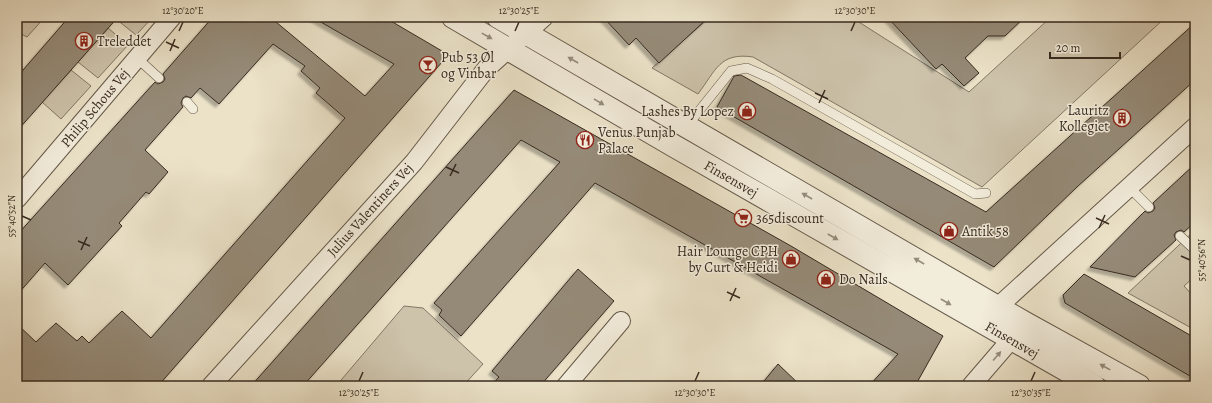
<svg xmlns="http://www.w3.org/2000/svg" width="1212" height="403" viewBox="0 0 1212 403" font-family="Alegreya,serif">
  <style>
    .green { fill: #cdc3ab; stroke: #827765 }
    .building { fill: #958a77; stroke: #382b1f; filter: url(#shadow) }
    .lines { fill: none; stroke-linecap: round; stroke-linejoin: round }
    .service-casing { stroke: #655949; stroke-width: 10 }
    .minor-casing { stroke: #655949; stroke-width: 20 }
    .tertiary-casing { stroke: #655949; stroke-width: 24 }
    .service { stroke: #f2ecdb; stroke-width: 9 }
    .minor { stroke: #f2ecdb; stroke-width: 18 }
    .tertiary { stroke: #f2ecdb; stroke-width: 22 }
    .oneway { fill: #958c7d }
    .ticks { fill: none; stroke: #382b1f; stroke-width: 1.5 }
    .labels { text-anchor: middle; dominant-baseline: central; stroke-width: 3; stroke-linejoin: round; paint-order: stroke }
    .poi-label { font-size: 14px; fill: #382b1f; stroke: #f2ecdb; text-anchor: start }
    .street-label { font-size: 14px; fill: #382b1f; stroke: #f2ecdb }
    .neatline { fill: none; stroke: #382b1f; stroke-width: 1.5 }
    .ticks-label { font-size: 10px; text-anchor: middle; fill: #382b1f }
  </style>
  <defs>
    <filter id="shadow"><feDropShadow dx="-3.5" dy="3.5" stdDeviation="1" flood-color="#0004"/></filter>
  </defs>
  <rect width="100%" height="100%" fill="#ebe2c8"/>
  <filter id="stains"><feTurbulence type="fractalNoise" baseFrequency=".005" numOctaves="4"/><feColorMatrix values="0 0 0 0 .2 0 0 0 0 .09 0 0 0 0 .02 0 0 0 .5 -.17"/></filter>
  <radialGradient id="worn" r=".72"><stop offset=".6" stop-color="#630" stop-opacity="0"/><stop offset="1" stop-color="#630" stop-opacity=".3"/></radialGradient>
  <g class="green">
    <path d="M17 17H45L27 37 17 32Z"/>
    <path d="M118 17H153L136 35 116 19Z"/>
    <path d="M710 17H832L836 21 842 17H851L969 92 1051 17H1166L982 187 753 57C720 52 716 70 698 94L652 68Z"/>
    <path d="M108 28 128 45 98 78 78 62Z"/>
    <path d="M71 70 91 86 61 119 42 102Z"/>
    <path d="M1195 230V276L1184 286 1195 298V330L1128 293Z"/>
    <path d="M404 306 423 308 483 364 463 386H336Z"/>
  </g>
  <g class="building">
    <path d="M69 17H118L17 131V77Z"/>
    <path d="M213 17H270L365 96 394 64 312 17H384L442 51 443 61 158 386H27L17 377V324L36 342 56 323 77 341 82 336 89 343 122 311 151 338 345 118 316 93 320 88 301 71 305 66 273 44 219 104 200 88 191 98 186 96 183 98 181 103 183 107 145 150 168 172 149 194 146 192 119 223 122 226 68 285 45 263 17 295V235L155 82 158 84 163 82 165 79 163 74Z"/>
    <path d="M603 17H709L659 63 636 38 629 45Z"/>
    <path d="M887 17H1025L1005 36H988L965 58 979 73 964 86 942 64 936 69Z"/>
    <path d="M1195 23V80L1077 187 994 267 717 107 732 80 734 76 741 75 986 212Z"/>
    <path d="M514 90 791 246 943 336 915 386H869L898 354 595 183 461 336 439 315 442 310 434 303 560 162 521 140 303 386H251Z"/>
    <path d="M1195 164V222L1184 232 1181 230 1176 232 1174 235 1176 240 1135 277 1090 267 1145 211 1148 213 1153 211 1155 208 1153 203Z"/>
    <path d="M578 269 614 301 540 386H491L499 377 492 371Z"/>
    <path d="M1084 274 1195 338V379L1065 303 1063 295Z"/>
    <path d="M778 364 801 386H760Z"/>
  </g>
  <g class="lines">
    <defs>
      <g id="service">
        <path d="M137 58 159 78"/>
        <path d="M187 102 193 109"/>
        <path d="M687 126 731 71 747 68 772 79 975 194 986 193"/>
        <path d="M1129 187 1149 207"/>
        <path d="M1180 236 1195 250"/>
      </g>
      <g id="minor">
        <path d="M17 199 172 17"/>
        <path d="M989 315 1195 127"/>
        <path d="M211 386 414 162 486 69 544 17"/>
        <path d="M566 386 621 321"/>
        <path d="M971 386 1020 329"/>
      </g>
      <g id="tertiary">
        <path d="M453 17 674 146 1094 386"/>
        <path d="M498 17 1025 323 1139 386"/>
      </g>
    </defs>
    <use href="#service" class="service-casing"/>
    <use href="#minor" class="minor-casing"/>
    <use href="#tertiary" class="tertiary-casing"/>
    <use href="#service" class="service"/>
    <use href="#minor" class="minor"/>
    <use href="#tertiary" class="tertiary"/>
  </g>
  <defs><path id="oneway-solid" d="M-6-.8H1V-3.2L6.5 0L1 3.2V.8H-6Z"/></defs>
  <g class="oneway">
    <use href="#oneway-solid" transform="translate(487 36) rotate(29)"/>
    <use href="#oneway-solid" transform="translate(573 60) rotate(-150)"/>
    <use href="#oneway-solid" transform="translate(599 102) rotate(31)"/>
    <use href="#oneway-solid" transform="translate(807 196) rotate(-150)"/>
    <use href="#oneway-solid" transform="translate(833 237) rotate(30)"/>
    <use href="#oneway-solid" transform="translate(919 261) rotate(-150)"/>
    <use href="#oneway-solid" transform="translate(946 302) rotate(30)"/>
    <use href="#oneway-solid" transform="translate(997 356) rotate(-49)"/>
    <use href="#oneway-solid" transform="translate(1105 367) rotate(-151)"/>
  </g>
  <path class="ticks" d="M179 31 183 22M515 31 519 22M851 31 855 22M166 42 179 48M170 51 175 39M815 93 828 99M819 103 825 90M446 167 459 173M450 176 456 164M22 216 31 220M1096 218 1109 224M1099 228 1105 215M78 241 90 246M81 250 87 237M1181 256 1190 260M727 292 740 298M730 301 736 288M359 381 363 372M695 381 699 372M1031 381 1035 372"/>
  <defs>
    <symbol id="building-ring" viewBox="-11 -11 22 22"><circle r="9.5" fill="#f2ecdb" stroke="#8f2418" stroke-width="1.5"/><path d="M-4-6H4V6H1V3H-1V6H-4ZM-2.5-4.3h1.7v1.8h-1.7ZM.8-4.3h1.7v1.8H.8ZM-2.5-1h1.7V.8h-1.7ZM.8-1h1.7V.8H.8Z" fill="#8f2418"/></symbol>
    <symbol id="bar-ring" viewBox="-11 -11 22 22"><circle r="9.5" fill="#f2ecdb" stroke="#8f2418" stroke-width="1.5"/><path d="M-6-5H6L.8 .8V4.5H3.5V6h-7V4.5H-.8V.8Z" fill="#8f2418"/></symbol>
    <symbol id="shop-ring" viewBox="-11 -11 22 22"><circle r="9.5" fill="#f2ecdb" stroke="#8f2418" stroke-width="1.5"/><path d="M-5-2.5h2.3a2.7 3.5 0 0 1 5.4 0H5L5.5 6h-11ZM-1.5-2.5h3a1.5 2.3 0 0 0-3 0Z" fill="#8f2418"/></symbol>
    <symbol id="restaurant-ring" viewBox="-11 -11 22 22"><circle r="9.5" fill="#f2ecdb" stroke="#8f2418" stroke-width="1.5"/><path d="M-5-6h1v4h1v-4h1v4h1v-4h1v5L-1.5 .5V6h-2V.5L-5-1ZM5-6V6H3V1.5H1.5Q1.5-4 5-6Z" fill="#8f2418"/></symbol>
    <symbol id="supermarket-ring" viewBox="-11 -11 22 22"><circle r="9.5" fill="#f2ecdb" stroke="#8f2418" stroke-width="1.5"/><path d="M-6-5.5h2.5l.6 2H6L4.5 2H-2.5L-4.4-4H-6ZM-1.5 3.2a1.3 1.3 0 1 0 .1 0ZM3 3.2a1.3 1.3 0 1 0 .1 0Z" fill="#8f2418"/></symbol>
  </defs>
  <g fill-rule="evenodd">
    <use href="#building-ring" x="74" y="31" width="20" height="20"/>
    <use href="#bar-ring" x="418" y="55" width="20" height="20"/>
    <use href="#shop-ring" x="737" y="101" width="20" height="20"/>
    <use href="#building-ring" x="1112" y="108" width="20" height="20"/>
    <use href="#restaurant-ring" x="575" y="130" width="20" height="20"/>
    <use href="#supermarket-ring" x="733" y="208" width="20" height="20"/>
    <use href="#shop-ring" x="939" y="221" width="20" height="20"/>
    <use href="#shop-ring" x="781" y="249" width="20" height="20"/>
    <use href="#shop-ring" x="816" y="269" width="20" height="20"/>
  </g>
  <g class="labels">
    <g class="poi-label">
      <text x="97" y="41">Treleddet</text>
      <text x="441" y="57">Pub 53 Øl<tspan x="441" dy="16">og Vinbar</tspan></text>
      <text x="1109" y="110" text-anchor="end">Lauritz<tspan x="1109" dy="16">Kollegiet</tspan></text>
      <text x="734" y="111" text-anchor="end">Lashes By Lopez</text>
      <text x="598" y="132">Venus Punjab<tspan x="598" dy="16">Palace</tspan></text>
      <text x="756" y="218">365discount</text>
      <text x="962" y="231">Antik 58</text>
      <text x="778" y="251" text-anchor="end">Hair Lounge CPH<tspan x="778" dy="16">by Curt &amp; Heidi</tspan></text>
      <text x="839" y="279">Do Nails</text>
    </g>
    <g class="street-label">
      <text transform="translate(95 108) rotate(-50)">Philip Schous Vej</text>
      <text transform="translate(731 179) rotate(30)">Finsensvej</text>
      <text transform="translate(370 210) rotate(-48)">Julius Valentiners Vej</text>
      <text transform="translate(1012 340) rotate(30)">Finsensvej</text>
    </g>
  </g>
  <rect width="1212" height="403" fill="none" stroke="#ebe2c8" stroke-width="44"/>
  <path d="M1050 52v6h70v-6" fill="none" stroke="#382b1f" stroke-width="2"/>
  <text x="1056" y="52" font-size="12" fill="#382b1f" stroke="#f2ecdb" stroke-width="3" paint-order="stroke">20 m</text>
  <rect x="22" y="22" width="1168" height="359" class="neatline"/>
  <g class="ticks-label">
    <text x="183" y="14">12°30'20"E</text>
    <text x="519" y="14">12°30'25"E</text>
    <text x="855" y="14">12°30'30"E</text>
    <text transform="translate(11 216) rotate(-90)" y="4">55°40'52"N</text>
    <text transform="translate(1201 260) rotate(-90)" y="4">55°40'56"N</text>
    <text x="359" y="396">12°30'25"E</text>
    <text x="695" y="396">12°30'30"E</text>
    <text x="1031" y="396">12°30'35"E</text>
  </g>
  <rect width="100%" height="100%" filter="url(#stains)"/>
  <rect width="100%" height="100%" fill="url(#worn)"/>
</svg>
